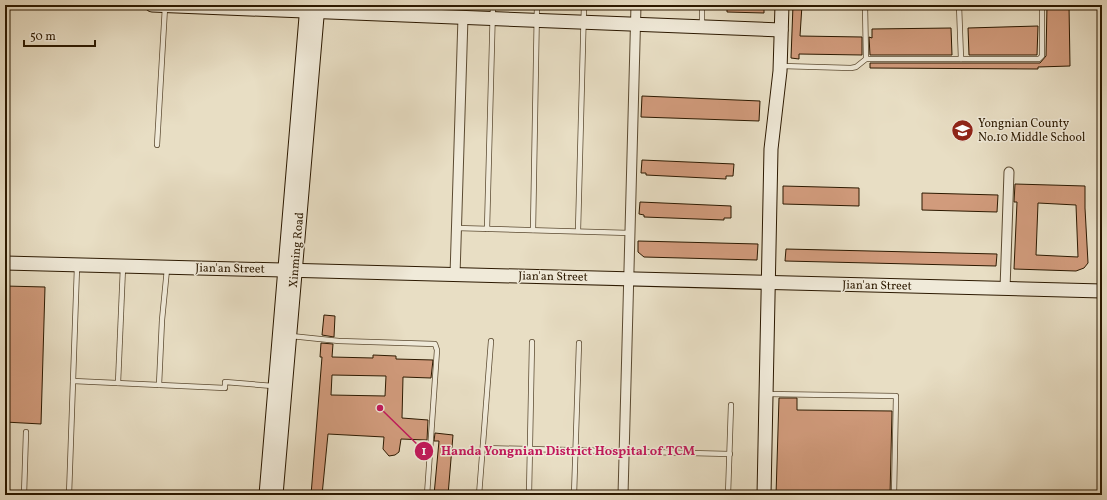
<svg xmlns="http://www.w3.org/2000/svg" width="1107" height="500" viewBox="0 0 1107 500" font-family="Vollkorn,serif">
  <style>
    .building { fill: #d19b7c; stroke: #2c1900; fill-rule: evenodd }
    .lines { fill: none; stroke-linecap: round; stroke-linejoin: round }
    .lane-casing { stroke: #5b4a31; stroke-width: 6 }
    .street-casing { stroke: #5b4a31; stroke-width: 11 }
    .secondary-casing { stroke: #2c1900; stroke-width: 15 }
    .lane { stroke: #f0ead9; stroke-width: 4.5 }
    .street { stroke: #f0ead9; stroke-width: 9 }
    .secondary { stroke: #f0ead9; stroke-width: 13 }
    .labels { text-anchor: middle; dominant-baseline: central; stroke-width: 3; stroke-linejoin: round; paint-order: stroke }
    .poi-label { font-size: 12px; fill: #2c1900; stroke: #f0ead9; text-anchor: start }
    .street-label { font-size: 12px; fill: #2c1900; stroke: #f0ead9 }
    .leader { fill: none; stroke: #c2185b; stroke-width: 1.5 }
    .callout-dot { fill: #c2185b; stroke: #f0ead9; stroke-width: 1.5 }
    .mark-label { font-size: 12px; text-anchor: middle; font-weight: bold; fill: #fff }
    .callout-label { font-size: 13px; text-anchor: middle; font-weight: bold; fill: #c2185b; stroke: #f0ead9; stroke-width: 3; stroke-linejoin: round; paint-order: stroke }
  </style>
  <rect width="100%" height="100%" fill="#e8dec4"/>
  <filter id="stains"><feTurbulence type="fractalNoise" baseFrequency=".005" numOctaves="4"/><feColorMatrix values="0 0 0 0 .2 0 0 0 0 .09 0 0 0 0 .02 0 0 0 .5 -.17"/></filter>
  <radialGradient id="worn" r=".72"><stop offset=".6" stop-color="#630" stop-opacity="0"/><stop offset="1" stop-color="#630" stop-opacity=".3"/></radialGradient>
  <g class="building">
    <path d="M727 5H764V13L727 12Z"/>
    <path d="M793 5H802L800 36 862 37V55L799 54V59L791 58Z"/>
    <path d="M1047 5H1069L1070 66 1038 67V69L870 68V63H1040L1046 56Z"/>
    <path d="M1038 26 1037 55H969L968 28Z"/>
    <path d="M951 28 952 55H870L869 37 872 38V29Z"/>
    <path d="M642 96 760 101 759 121 641 117Z"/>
    <path d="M642 160 734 164 733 176H726V179L646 175V173H641Z"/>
    <path d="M1015 184 1085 186V208L1088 263 1084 268 1076 271 1014 269 1017 202H1014ZM1038 203 1076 205 1078 257 1036 255Z"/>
    <path d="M783 186 859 188V206L783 204Z"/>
    <path d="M922 193 998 195 997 212 922 210Z"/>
    <path d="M640 202 731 206V218H724V220L644 217V215L639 214Z"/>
    <path d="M638 241 758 244 757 260 644 257 638 252Z"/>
    <path d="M786 249 997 254 996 266 785 261Z"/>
    <path d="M5 286 45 287 41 424 5 422Z"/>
    <path d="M324 315 335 316 334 337 322 335Z"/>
    <path d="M321 343 333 344 332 357 373 358V355L396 356V359L433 360 431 378 403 377 402 418 428 420 427 440 401 439 399 452 395 455 389 456 383 449 384 437 328 434 322 495H311L322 357H320ZM332 375 386 376 385 396 331 395Z"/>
    <path d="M779 398H797V410L892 411 890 495H776Z"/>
    <path d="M435 433 453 435 448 495H434L439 441H434Z"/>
  </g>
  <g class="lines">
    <defs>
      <g id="lane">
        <path d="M865 5 866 59"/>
        <path d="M959 5 961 59"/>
        <path d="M702 25V5"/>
        <path d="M782 66 851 68 856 67 866 59H1039L1042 56V5"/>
        <path d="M157 145 165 7"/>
        <path d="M456 228 630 233"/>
        <path d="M487 229 493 5"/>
        <path d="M533 230 537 5"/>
        <path d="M578 231 584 5"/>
        <path d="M291 336 339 341 435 344 437 350 427 495"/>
        <path d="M73 381 225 388V382L273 386"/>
        <path d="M118 383 123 267"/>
        <path d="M159 385 162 320 167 269"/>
        <path d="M767 394 896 396 894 495"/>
        <path d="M483 448 730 454"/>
        <path d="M24 495 26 432"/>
        <path d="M69 495 77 267"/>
        <path d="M479 495 491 341"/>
        <path d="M529 495 532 342"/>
        <path d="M574 495 579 343"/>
        <path d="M728 495 731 405"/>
      </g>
      <g id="street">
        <path d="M455 275 463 17"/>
        <path d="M1005 289 1009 172"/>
        <path d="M623 495 636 5"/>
      </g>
      <g id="secondary">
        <path d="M152 5 781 30"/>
        <path d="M5 263 1102 291"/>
        <path d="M266 495 307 5"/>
        <path d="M276 495 318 5"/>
        <path d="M764 495 771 149 780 71 782 5"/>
      </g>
    </defs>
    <use href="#lane" class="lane-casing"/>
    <use href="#street" class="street-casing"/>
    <use href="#secondary" class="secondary-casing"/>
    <use href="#lane" class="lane"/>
    <use href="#street" class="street"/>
    <use href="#secondary" class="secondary"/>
  </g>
  <defs>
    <symbol id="school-disc" viewBox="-11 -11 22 22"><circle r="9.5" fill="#8f2418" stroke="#f0ead9"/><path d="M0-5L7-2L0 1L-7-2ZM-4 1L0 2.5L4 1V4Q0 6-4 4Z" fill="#fff"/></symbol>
  </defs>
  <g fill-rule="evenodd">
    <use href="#school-disc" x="950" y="118" width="25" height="25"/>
  </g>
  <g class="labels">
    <g class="poi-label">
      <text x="978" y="124">Yongnian County<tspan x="978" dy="14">No.10 Middle School</tspan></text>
    </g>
    <g class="street-label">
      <text transform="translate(297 250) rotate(-85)">Xinming Road</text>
      <text transform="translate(230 269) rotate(1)">Jian'an Street</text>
      <text transform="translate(553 277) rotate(1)">Jian'an Street</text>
      <text transform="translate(877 286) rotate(1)">Jian'an Street</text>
    </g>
  </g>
  <path class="leader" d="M380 408L424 451"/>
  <g class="callout-dot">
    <circle cx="380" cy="408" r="4"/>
    <circle cx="424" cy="451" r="10"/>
  </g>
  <g class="mark-label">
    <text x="424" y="455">1</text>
  </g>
  <g class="callout-label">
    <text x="568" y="455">Handa Yongnian District Hospital of TCM</text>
  </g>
  <rect width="1107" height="500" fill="none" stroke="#e8dec4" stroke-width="20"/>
  <rect x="6" y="6" width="1095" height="488" fill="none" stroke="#2c1900" stroke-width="2"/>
  <rect x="10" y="10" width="1087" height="480" fill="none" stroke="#2c1900"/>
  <path d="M24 40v6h71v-6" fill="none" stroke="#2c1900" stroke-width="2"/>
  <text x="30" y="40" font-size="12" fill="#2c1900" stroke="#f0ead9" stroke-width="3" paint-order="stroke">50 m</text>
  <rect width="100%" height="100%" filter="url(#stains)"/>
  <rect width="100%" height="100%" fill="url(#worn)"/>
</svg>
